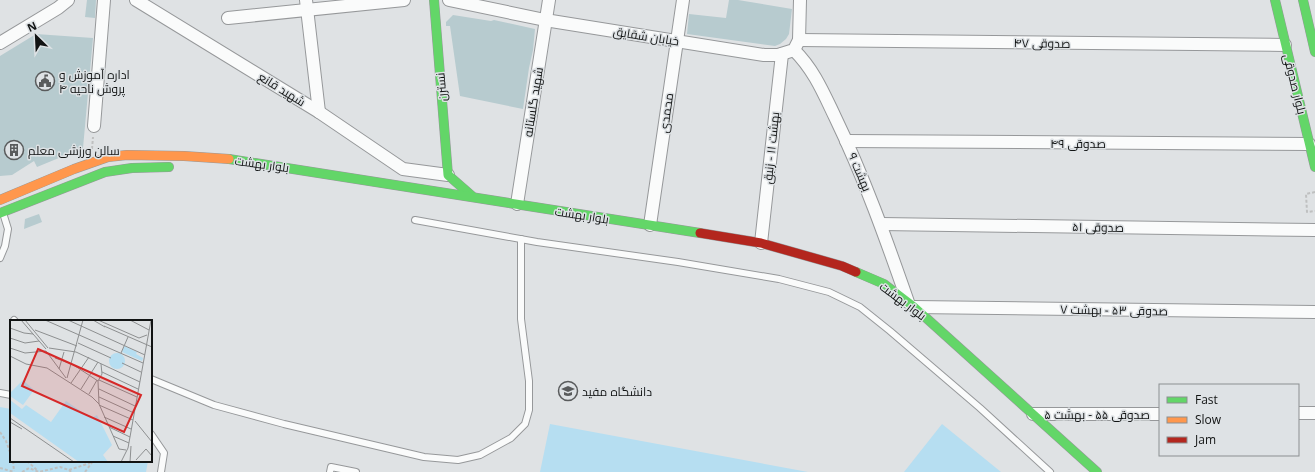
<svg xmlns="http://www.w3.org/2000/svg" width="1315" height="472" viewBox="0 0 1315 472" font-family="'Open Sans',Cairo,sans-serif">
  <style>
    .green { fill: #b6def1 }
    .building { fill: #b7cbcf }
    .lines { fill: none; stroke-linecap: round; stroke-linejoin: round }
    .lane-casing { stroke: #96989a; stroke-width: 8 }
    .street-casing { stroke: #96989a; stroke-width: 14 }
    .fast-casing { stroke: #96989a; stroke-width: 10 }
    .slow-casing { stroke: #96989a; stroke-width: 10 }
    .jam-casing { stroke: #96989a; stroke-width: 10 }
    .path { stroke: #bfc0c0; stroke-width: 2; stroke-dasharray: 3 2; stroke-linecap: butt }
    .lane { stroke: #fafbfb; stroke-width: 6 }
    .street { stroke: #fafbfb; stroke-width: 12 }
    .fast { stroke: #63d668; stroke-width: 9 }
    .slow { stroke: #ff974d; stroke-width: 9 }
    .jam { stroke: #b3261e; stroke-width: 9 }
    .labels { text-anchor: middle; dominant-baseline: central; stroke-width: 3; stroke-linejoin: round; paint-order: stroke }
    .street-label { font-size: 12px; fill: #111313; stroke: #dee2e5 }
    .poi-label { font-size: 12px; fill: #111313; stroke: #dee2e5; text-anchor: start }
    .inset-road { fill: none; stroke: #8d8f90; stroke-width: 1 }
    .view { fill: #d62828; fill-opacity: 0.15; stroke: #d62828; stroke-width: 2 }
    .inset-edge { fill: none; stroke: #111313; stroke-width: 2 }
  </style>
  <rect width="100%" height="100%" fill="#dfe2e4"/>
  <g class="green">
    <path d="M0 407 11 409V461H148L146 472H0Z"/>
    <path d="M550 424 808 472H540Z"/>
    <path d="M942 424 1001 472H904Z"/>
  </g>
  <g class="building">
    <path d="M87 0H96L95 18 85 17Z"/>
    <path d="M729 0H738L792 9 789 34 786 39 780 44 775 46 687 34 689 14 726 18Z"/>
    <path d="M453 15 491 21 494 20 535 29 533 50 529 68 523 109 460 96 450 26H446V22Z"/>
    <path d="M36 34 93 38 83 148 37 167 34 161 12 175 0 176V56Z"/>
    <path d="M39 214 42 222 24 229 25 219Z"/>
  </g>
  <g class="lines">
    <defs>
      <g id="lane">
        <path d="M415 220 537 242 678 262 779 279 829 292 860 307 890 331 980 408 1050 472"/>
        <path d="M0 258 5 246 8 229 3 213"/>
        <path d="M14 320 15 321"/>
        <path d="M151 379 214 405 284 424 424 457 458 460 480 455 511 438 525 424 529 410V381L521 319V239"/>
        <path d="M0 393 11 395"/>
        <path d="M151 434 164 453 161 472"/>
        <path d="M330 472 331 467 356 472"/>
      </g>
      <g id="street">
        <path d="M136 0 319 112 403 169 448 175"/>
        <path d="M306 0 319 112"/>
        <path d="M449 0 545 20 764 55H778L794 50 799 40 800 0"/>
        <path d="M228 18 404 0"/>
        <path d="M799 40 1285 45"/>
        <path d="M0 43 58 8 68 0"/>
        <path d="M794 50C814 70 823 92 835 117 864 177 886 239 908 302"/>
        <path d="M94 126 104 0"/>
        <path d="M846 141 1309 144"/>
        <path d="M517 204 549 0"/>
        <path d="M881 224 1315 230"/>
        <path d="M650 225 683 0"/>
        <path d="M761 243 782 54"/>
        <path d="M914 307 1315 312"/>
        <path d="M1298 413H1315"/>
        <path d="M1033 414H1160"/>
      </g>
      <g id="fast">
        <path d="M434 0 448 175 472 196"/>
        <path d="M1275 0 1315 167"/>
        <path d="M1303 0 1315 52"/>
        <path d="M229 159 700 233"/>
        <path d="M0 213 105 172 132 168 169 167"/>
        <path d="M856 272 884 284 914 307 1097 472"/>
      </g>
      <path id="slow" d="M0 200 74 169 108 157 127 155 184 156 229 159"/>
      <path id="jam" d="M700 233 761 243 842 266 856 272"/>
    </defs>
    <use href="#lane" class="lane-casing"/>
    <use href="#street" class="street-casing"/>
    <use href="#fast" class="fast-casing"/>
    <use href="#slow" class="slow-casing"/>
    <use href="#jam" class="jam-casing"/>
    <g class="path">
      <path d="M92 149 93 137"/>
      <path d="M1315 192 1306 194 1307 212 1315 211"/>
      <path d="M0 432 6 441 11 455"/>
      <path d="M13 461 14 471"/>
      <path d="M27 461 38 471"/>
      <path d="M0 468 14 472"/>
      <path d="M69 470 90 463"/>
      <path d="M22 472 29 468 39 472 60 467 69 470 71 472"/>
      <path d="M85 472 93 461"/>
    </g>
    <use href="#lane" class="lane"/>
    <use href="#street" class="street"/>
    <use href="#fast" class="fast"/>
    <use href="#slow" class="slow"/>
    <use href="#jam" class="jam"/>
  </g>
  <defs>
    <symbol id="civic-ring" viewBox="-11 -11 22 22"><circle r="9.5" fill="#dee2e5" stroke="#595b5c" stroke-width="1.5"/><path d="M-.6-6.5H3V-4.5H.6V-3L4-1V1h2V6H-6V1h2V-1L-.6-3ZM-1.2 2.5V6h2.4V2.5Z" fill="#595b5c"/></symbol>
    <symbol id="building-ring" viewBox="-11 -11 22 22"><circle r="9.5" fill="#dee2e5" stroke="#595b5c" stroke-width="1.5"/><path d="M-4-6H4V6H1V3H-1V6H-4ZM-2.5-4.3h1.7v1.8h-1.7ZM.8-4.3h1.7v1.8H.8ZM-2.5-1h1.7V.8h-1.7ZM.8-1h1.7V.8H.8Z" fill="#595b5c"/></symbol>
    <symbol id="university-ring" viewBox="-11 -11 22 22"><circle r="9.5" fill="#dee2e5" stroke="#595b5c" stroke-width="1.5"/><path d="M0-5L7-2L0 1L-7-2ZM-4 1L0 2.5L4 1V4Q0 6-4 4Z" fill="#595b5c"/></symbol>
  </defs>
  <g fill-rule="evenodd">
    <use href="#civic-ring" x="34" y="70" width="22" height="22"/>
    <use href="#building-ring" x="3" y="139" width="22" height="22"/>
    <use href="#university-ring" x="557" y="380" width="22" height="22"/>
  </g>
  <g class="labels">
    <g class="street-label">
      <text transform="translate(646 36) rotate(9)">خیابان شقایق</text>
      <text transform="translate(1042 43) rotate(1)">صدوقی ۴۷</text>
      <text transform="translate(1295 84) rotate(76)">بلوار صدوقی</text>
      <text transform="translate(441 87) rotate(-95)">نسترن</text>
      <text transform="translate(282 89) rotate(32)">شهید قانع</text>
      <text transform="translate(533 102) rotate(-81)">شهید گلستانه</text>
      <text transform="translate(666 113) rotate(-82)">محمدی</text>
      <text x="1078" y="143">صدوقی ۴۹</text>
      <text transform="translate(771 148) rotate(-84)">بهشت ۱۱ - زنبق</text>
      <text transform="translate(262 164) rotate(8)">بلوار بهشت</text>
      <text transform="translate(860 172) rotate(67)">بهشت ۹</text>
      <text transform="translate(582 215) rotate(9)">بلوار بهشت</text>
      <text transform="translate(1098 227) rotate(1)">صدوقی ۵۱</text>
      <text transform="translate(903 301) rotate(37)">بلوار بهشت</text>
      <text transform="translate(1114 310) rotate(1)">صدوقی ۵۳ - بهشت ۷</text>
      <text x="1097" y="414">صدوقی ۵۵ - بهشت ۵</text>
    </g>
    <g class="poi-label">
      <text x="59" y="74">اداره آموزش و<tspan x="59" dy="14">پروش ناحیه ۴</tspan></text>
      <text x="28" y="150">سالن ورزشی معلم</text>
      <text x="582" y="391">دانشگاه مفید</text>
    </g>
  </g>
  <g transform="translate(10 320)">
    <rect width="142" height="142" fill="#dfe2e4"/>
    <path d="M114 26 127 32 126 34 133 38 132 41 112 32ZM99 41a8 8 0 1 1 16 0a8 8 0 1 1-16 0ZM13 60 24 70 13 85 0 76V73ZM0 80 12 89 16 85 41 102 56 81 81 98 87 95 102 125 93 135 98 142H69L0 93Z" fill="#b6def1"/>
    <path class="inset-road" d="M11 0 36 29M15 0 38 28M35 0 133 43M58 0 135 35M83 0 95 7M88 0 129 18 137 15M120 0 139 10M94 6 142 27M0 8 14 13 23 14M25 10 67 26M0 18 15 23 29 21M68 23 101 38M0 28 15 33 36 31M39 28 66 32 130 62M36 31 56 58M111 33 118 17M0 36 16 44 37 48 82 77 89 84 109 129 116 130M45 38 62 44 88 61 92 54 91 44M112 43 131 52M49 49 54 32M92 52 128 69M57 58 73 0M89 60 127 77M88 61 89 84M61 63 79 37M71 69 88 42M89 69 125 86M79 74 87 60M89 77 124 93M89 85 123 100M94 97 121 109M0 98 64 142M125 101 142 122M0 102 12 109M99 107 120 117M103 116 119 123M126 140 136 129 142 136M111 142 118 128 141 0M120 142 121 126"/>
    <path class="view" d="M28 29 131 75 114 112 12 66Z"/>
    <rect width="142" height="142" class="inset-edge"/>
  </g>
  <rect x="1159" y="384" width="140" height="72" fill="#dee2e5" stroke="#8c8f91"/>
  <rect x="1167" y="397" width="20" height="6" fill="#63d668" stroke="#8c8f91"/>
  <text x="1195" y="404" font-size="12" fill="#111313">Fast</text>
  <rect x="1167" y="417" width="20" height="6" fill="#ff974d" stroke="#8c8f91"/>
  <text x="1195" y="424" font-size="12" fill="#111313">Slow</text>
  <rect x="1167" y="437" width="20" height="6" fill="#b3261e" stroke="#8c8f91"/>
  <text x="1195" y="444" font-size="12" fill="#111313">Jam</text>
  <g transform="translate(36 36) rotate(336)" stroke="#dee2e5" stroke-width="3" paint-order="stroke">
  <path d="M0-3L7 15L0 10L-7 15Z" fill="#111313"/>
  <text y="-6" font-size="11" font-weight="bold" text-anchor="middle" fill="#111313">N</text>
  </g>
</svg>
